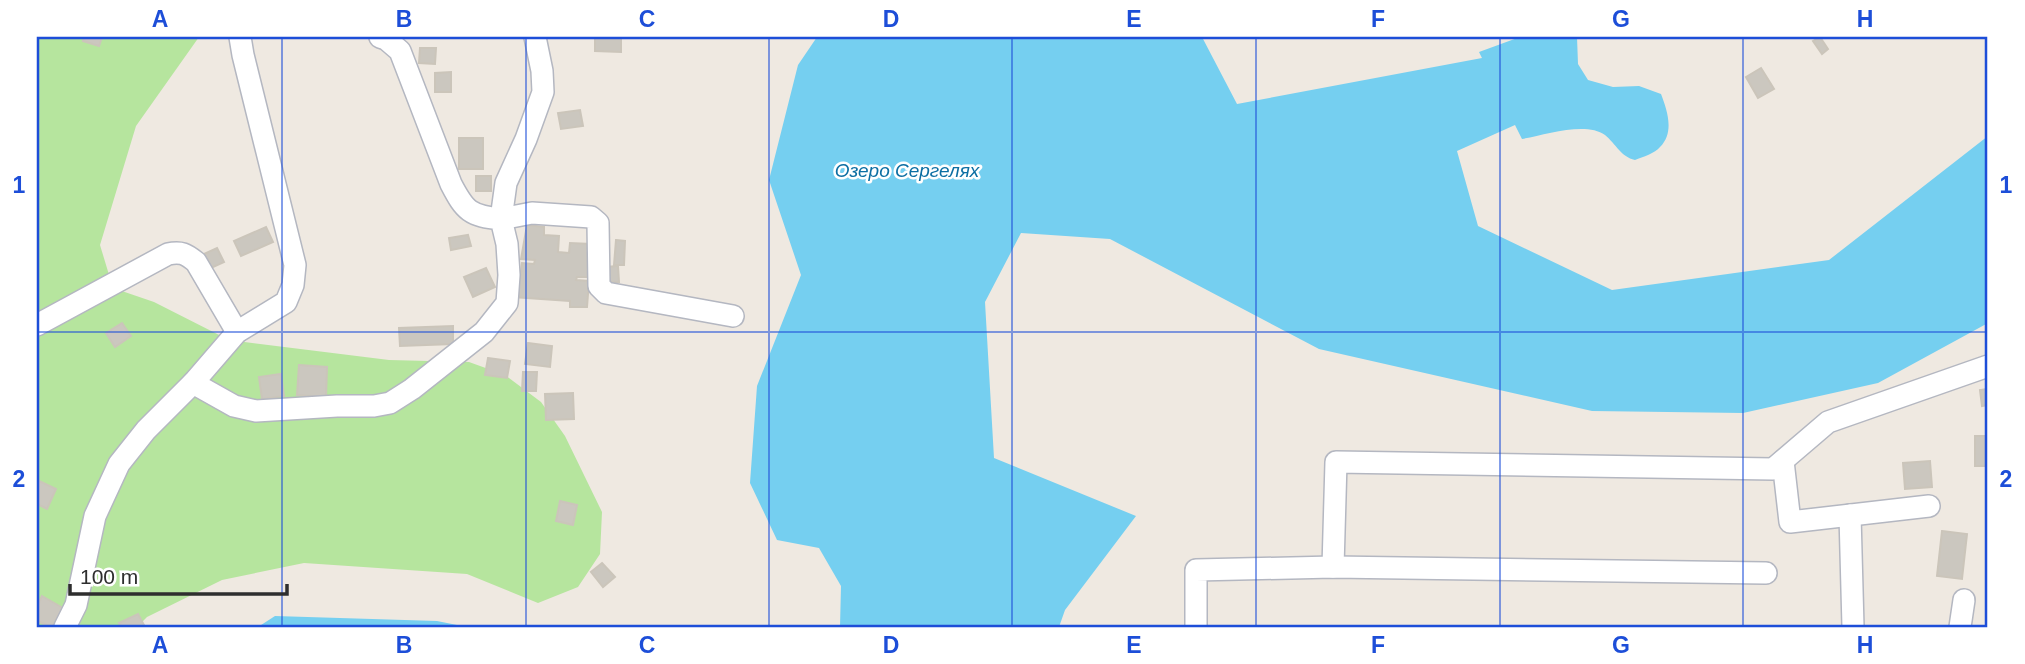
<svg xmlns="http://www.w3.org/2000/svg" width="2025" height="664" viewBox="0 0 2025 664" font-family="Arial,sans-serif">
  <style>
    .green { fill: #b6e59e }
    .water { fill: #75cff0 }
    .building { fill: #cbc7bf; stroke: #cbc5ba; stroke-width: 2 }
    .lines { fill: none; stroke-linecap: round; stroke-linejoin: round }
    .minor-casing { stroke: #b4b7c1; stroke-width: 24 }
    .minor { stroke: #fff; stroke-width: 21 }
    .grid { fill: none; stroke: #1d4ed8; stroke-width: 2; stroke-opacity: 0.55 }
    .labels { text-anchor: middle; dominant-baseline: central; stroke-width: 5; stroke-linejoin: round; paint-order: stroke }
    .water-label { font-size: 19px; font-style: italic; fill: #0d6fa3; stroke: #fff }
    .neatline { fill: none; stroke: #1d4ed8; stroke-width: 2.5 }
    .grid-label { font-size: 23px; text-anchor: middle; font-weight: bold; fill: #1d4ed8 }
  </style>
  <rect width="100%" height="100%" fill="#efe9e1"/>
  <path class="green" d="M37 37H199L136 126 100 245 113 288 154 302 229 340 389 360 469 362 505 375 541 402 565 436 602 512 600 554 578 587 538 603 467 574 304 563 222 580 147 617 137 627H37Z"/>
  <g class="water">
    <path d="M817 37H1202L1237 104 1482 58 1479 52 1520 37H1577L1578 64 1588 80 1613 87 1639 86 1661 94C1667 110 1675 132 1660 147 1655 153 1643 157 1635 160 1621 157 1616 144 1605 135 1586 121 1544 135 1522 139L1515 125 1457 151 1478 226 1612 290 1829 260 1988 136V323L1878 383 1743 413 1592 411 1319 349 1110 239 1021 233 985 302 994 458 1136 516 1065 610 1059 627H840L841 586 819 548 777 540 750 483 757 386 801 275 769 180 798 65Z"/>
    <path d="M275 616 437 621 467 627H258Z"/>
  </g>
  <g class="building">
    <path d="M84 37H102L99 46 83 41Z"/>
    <path d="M595 37H621V52L595 51Z"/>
    <path d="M1820 37 1828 49 1822 54 1813 41Z"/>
    <path d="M420 48H436L435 64 419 63Z"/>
    <path d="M1761 68 1774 89 1758 98 1746 77Z"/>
    <path d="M451 72V92H435V73Z"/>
    <path d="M580 110 583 126 561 129 558 113Z"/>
    <rect x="459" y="138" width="24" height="31"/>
    <rect x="476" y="176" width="15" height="15"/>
    <path d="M527 225 544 227V235L559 236 558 252 569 253 570 243 591 244 589 277H577L576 280 589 281 587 307H570V301L513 297 515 279 520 280 522 263 534 264 535 260 521 259Z"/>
    <path d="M266 227 273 242 241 256 234 241Z"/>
    <path d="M468 235 471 246 451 250 449 238Z"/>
    <path d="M616 240 625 241 624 265H614Z"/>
    <path d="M217 248 224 262 211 268 204 254Z"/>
    <path d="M618 266 619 282 606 283 605 267Z"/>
    <path d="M486 268 495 287 473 297 464 277Z"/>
    <path d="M122 323 131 336 115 347 106 333Z"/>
    <path d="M453 326V344L400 346 399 328Z"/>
    <path d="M528 343 552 346 550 367 525 364Z"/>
    <path d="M488 358 510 361 507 378 485 375Z"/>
    <path d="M299 365 327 367 326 397 297 395Z"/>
    <path d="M523 372H537L536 391H522Z"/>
    <path d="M281 374 284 396 262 399 259 377Z"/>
    <path d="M1988 389V405L1982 406 1980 390Z"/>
    <path d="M573 393 574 419 546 420 545 394Z"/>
    <rect x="1975" y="436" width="13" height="30"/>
    <path d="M1930 461 1932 487 1905 489 1903 463Z"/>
    <path d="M37 480 56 489 47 509 37 504Z"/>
    <path d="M560 501 577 505 573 525 556 521Z"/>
    <path d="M1942 531 1967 534 1962 579 1937 576Z"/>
    <path d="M602 563 615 577 603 587 591 572Z"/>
    <path d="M42 596 63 608 52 627 37 621V606Z"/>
    <path d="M138 614 145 627H121L119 623Z"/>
  </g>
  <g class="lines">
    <defs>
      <g id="minor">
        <path d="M535 37 542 71 543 92 526 139 506 183 501 219 532 213 591 217 598 223 599 286 606 293 733 316"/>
        <path d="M37 325 168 254C181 251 186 254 196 262L237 332"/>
        <path d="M193 383 234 406 256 411 337 406H374L390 403 412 389 484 332 507 303 509 275 507 244 501 219C470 216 465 211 451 184L400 51 386 39 380 37"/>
        <path d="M1783 461 1790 522 1929 506"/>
        <path d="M1850 515 1853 627"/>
        <path d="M1333 567 1336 462 1773 469 1828 422 1988 366"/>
        <path d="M65 627 76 605 95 516 119 464 146 430 193 383 237 332 286 302 293 285 295 265 243 55 240 37"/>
        <path d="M1196 627V570L1333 567 1766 573"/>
        <path d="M1960 627 1964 600"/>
      </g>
    </defs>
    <use href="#minor" class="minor-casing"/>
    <use href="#minor" class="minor"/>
  </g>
  <path class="grid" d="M282 37V627M526 37V627M769 37V627M1012 37V627M1256 37V627M1500 37V627M1743 37V627M37 332H1988"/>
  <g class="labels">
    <g class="water-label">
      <text x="907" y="170">Озеро Сергелях</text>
    </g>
  </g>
  <rect width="2025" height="664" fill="none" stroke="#ffffff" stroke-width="77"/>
  <path d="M70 584v10h217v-10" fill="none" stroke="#2e2e2e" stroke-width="3.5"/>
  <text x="80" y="584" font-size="21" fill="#2e2e2e" stroke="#ffffff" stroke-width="5" paint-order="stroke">100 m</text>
  <rect x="38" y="38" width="1948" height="588" class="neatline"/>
  <g class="grid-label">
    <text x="160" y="27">A</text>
    <text x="404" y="27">B</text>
    <text x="647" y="27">C</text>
    <text x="891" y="27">D</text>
    <text x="1134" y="27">E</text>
    <text x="1378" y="27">F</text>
    <text x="1621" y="27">G</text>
    <text x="1865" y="27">H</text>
    <text x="19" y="193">1</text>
    <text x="2006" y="193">1</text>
    <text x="19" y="487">2</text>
    <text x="2006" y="487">2</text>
    <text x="160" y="653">A</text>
    <text x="404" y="653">B</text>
    <text x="647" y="653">C</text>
    <text x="891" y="653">D</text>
    <text x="1134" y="653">E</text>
    <text x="1378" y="653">F</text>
    <text x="1621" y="653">G</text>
    <text x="1865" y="653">H</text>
  </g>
</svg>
